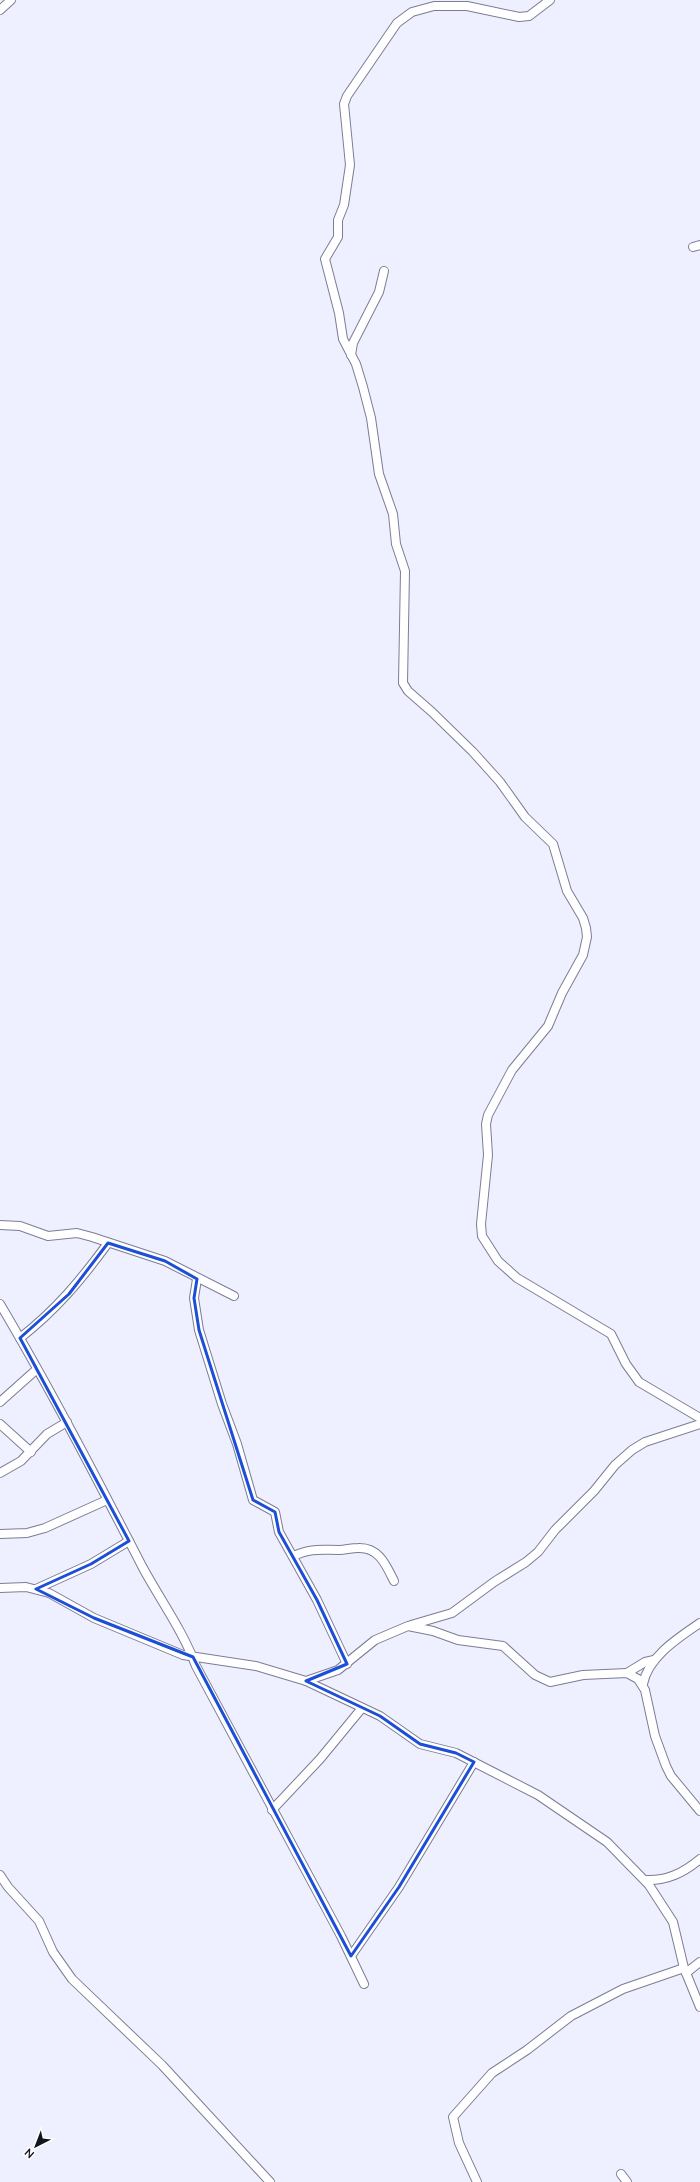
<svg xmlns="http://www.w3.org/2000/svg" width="700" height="2182" viewBox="0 0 700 2182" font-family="'Nunito Sans',sans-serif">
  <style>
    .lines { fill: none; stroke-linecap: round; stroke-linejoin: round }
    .minor-casing { stroke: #7c7d94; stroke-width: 10 }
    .minor { stroke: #fff; stroke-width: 8 }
    .marked { fill: none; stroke: #1d4ed8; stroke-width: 3; stroke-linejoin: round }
  </style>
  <rect width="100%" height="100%" fill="#eeefff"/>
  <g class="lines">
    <defs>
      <g id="minor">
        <path d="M550 0 529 16 519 17 467 6H434L412 12 397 23 347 96 344 104 350 165 344 205 338 220V237L325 259 339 313 343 339 356 364 363 387 371 418 379 474 393 514 396 544 405 571 403 683 408 691 432 712 473 752 500 782 525 817 553 844 567 891 583 918 586 928 587 937 583 955 562 993 548 1026 512 1070 488 1115 486 1124 488 1155 481 1224 482 1236 498 1261 517 1278 611 1334 626 1364 639 1382 700 1418"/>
        <path d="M0 10 11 0"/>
        <path d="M693 247 700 245"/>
        <path d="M351 355 353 343 379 292 384 271"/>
        <path d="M0 1225 20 1226 48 1236 77 1233 92 1237 165 1261 234 1296"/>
        <path d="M197 1279 194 1298 199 1330 222 1404 237 1444 253 1500 275 1512 279 1532 317 1600 347 1664"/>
        <path d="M0 1304C51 1390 97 1479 143 1568 161 1601 183 1631 196 1666L341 1936 364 1984"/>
        <path d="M20 1338C56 1310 81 1280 108 1243"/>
        <path d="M0 1402 37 1369"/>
        <path d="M0 1424 31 1452"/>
        <path d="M0 1473 21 1461 47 1434 67 1422"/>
        <path d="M0 1534 27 1533 45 1528 107 1500"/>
        <path d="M293 1556C313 1548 318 1550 339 1550 345 1550 351 1548 358 1548 379 1547 386 1565 394 1581"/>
        <path d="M0 1588 26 1587 49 1593 94 1618 183 1655 256 1666 306 1681 380 1716 420 1744 456 1753 538 1795 607 1842 649 1885 673 1922 684 1968 700 2007"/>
        <path d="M36 1589 91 1564 129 1541"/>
        <path d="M411 1625 452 1613 494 1582 526 1562 538 1552 555 1530 594 1491 615 1465 632 1450 645 1442 700 1424"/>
        <path d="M627 1673 645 1662 654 1660"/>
        <path d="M306 1681 338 1670 375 1640 408 1626 433 1631 458 1640 503 1646 535 1675 550 1682 583 1675 627 1673 638 1679 645 1690 655 1736 666 1766 671 1776 700 1811"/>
        <path d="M643 1684C648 1657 678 1638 700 1623"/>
        <path d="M272 1810 320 1759 362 1708"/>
        <path d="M0 1875 8 1887 39 1921 53 1952 72 1979 162 2065 270 2182"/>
        <path d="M645 1880C667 1881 683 1873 700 1859"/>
        <path d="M351 1956 399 1887 474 1762"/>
        <path d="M686 1973 700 1962"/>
        <path d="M621 2174 627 2182"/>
        <path d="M477 2182 459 2143 453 2117 492 2073 527 2050 571 2016 623 1989 684 1968"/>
      </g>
    </defs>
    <use href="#minor" class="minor-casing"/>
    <use href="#minor" class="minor"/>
  </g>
  <path class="marked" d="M108 1243 165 1261 197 1279 194 1298 199 1330 253 1500 275 1512 279 1532 317 1600 347 1664 306 1681 380 1716 420 1744 456 1753 474 1762 399 1887 351 1956 193 1657 94 1618 36 1589 91 1564 129 1541 20 1338 69 1294Z"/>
  <g transform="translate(36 2146) rotate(222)" stroke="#fefefe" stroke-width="3" paint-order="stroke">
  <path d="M0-3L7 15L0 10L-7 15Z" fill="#13141d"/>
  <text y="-6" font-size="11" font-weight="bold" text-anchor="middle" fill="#13141d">N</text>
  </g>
</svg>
